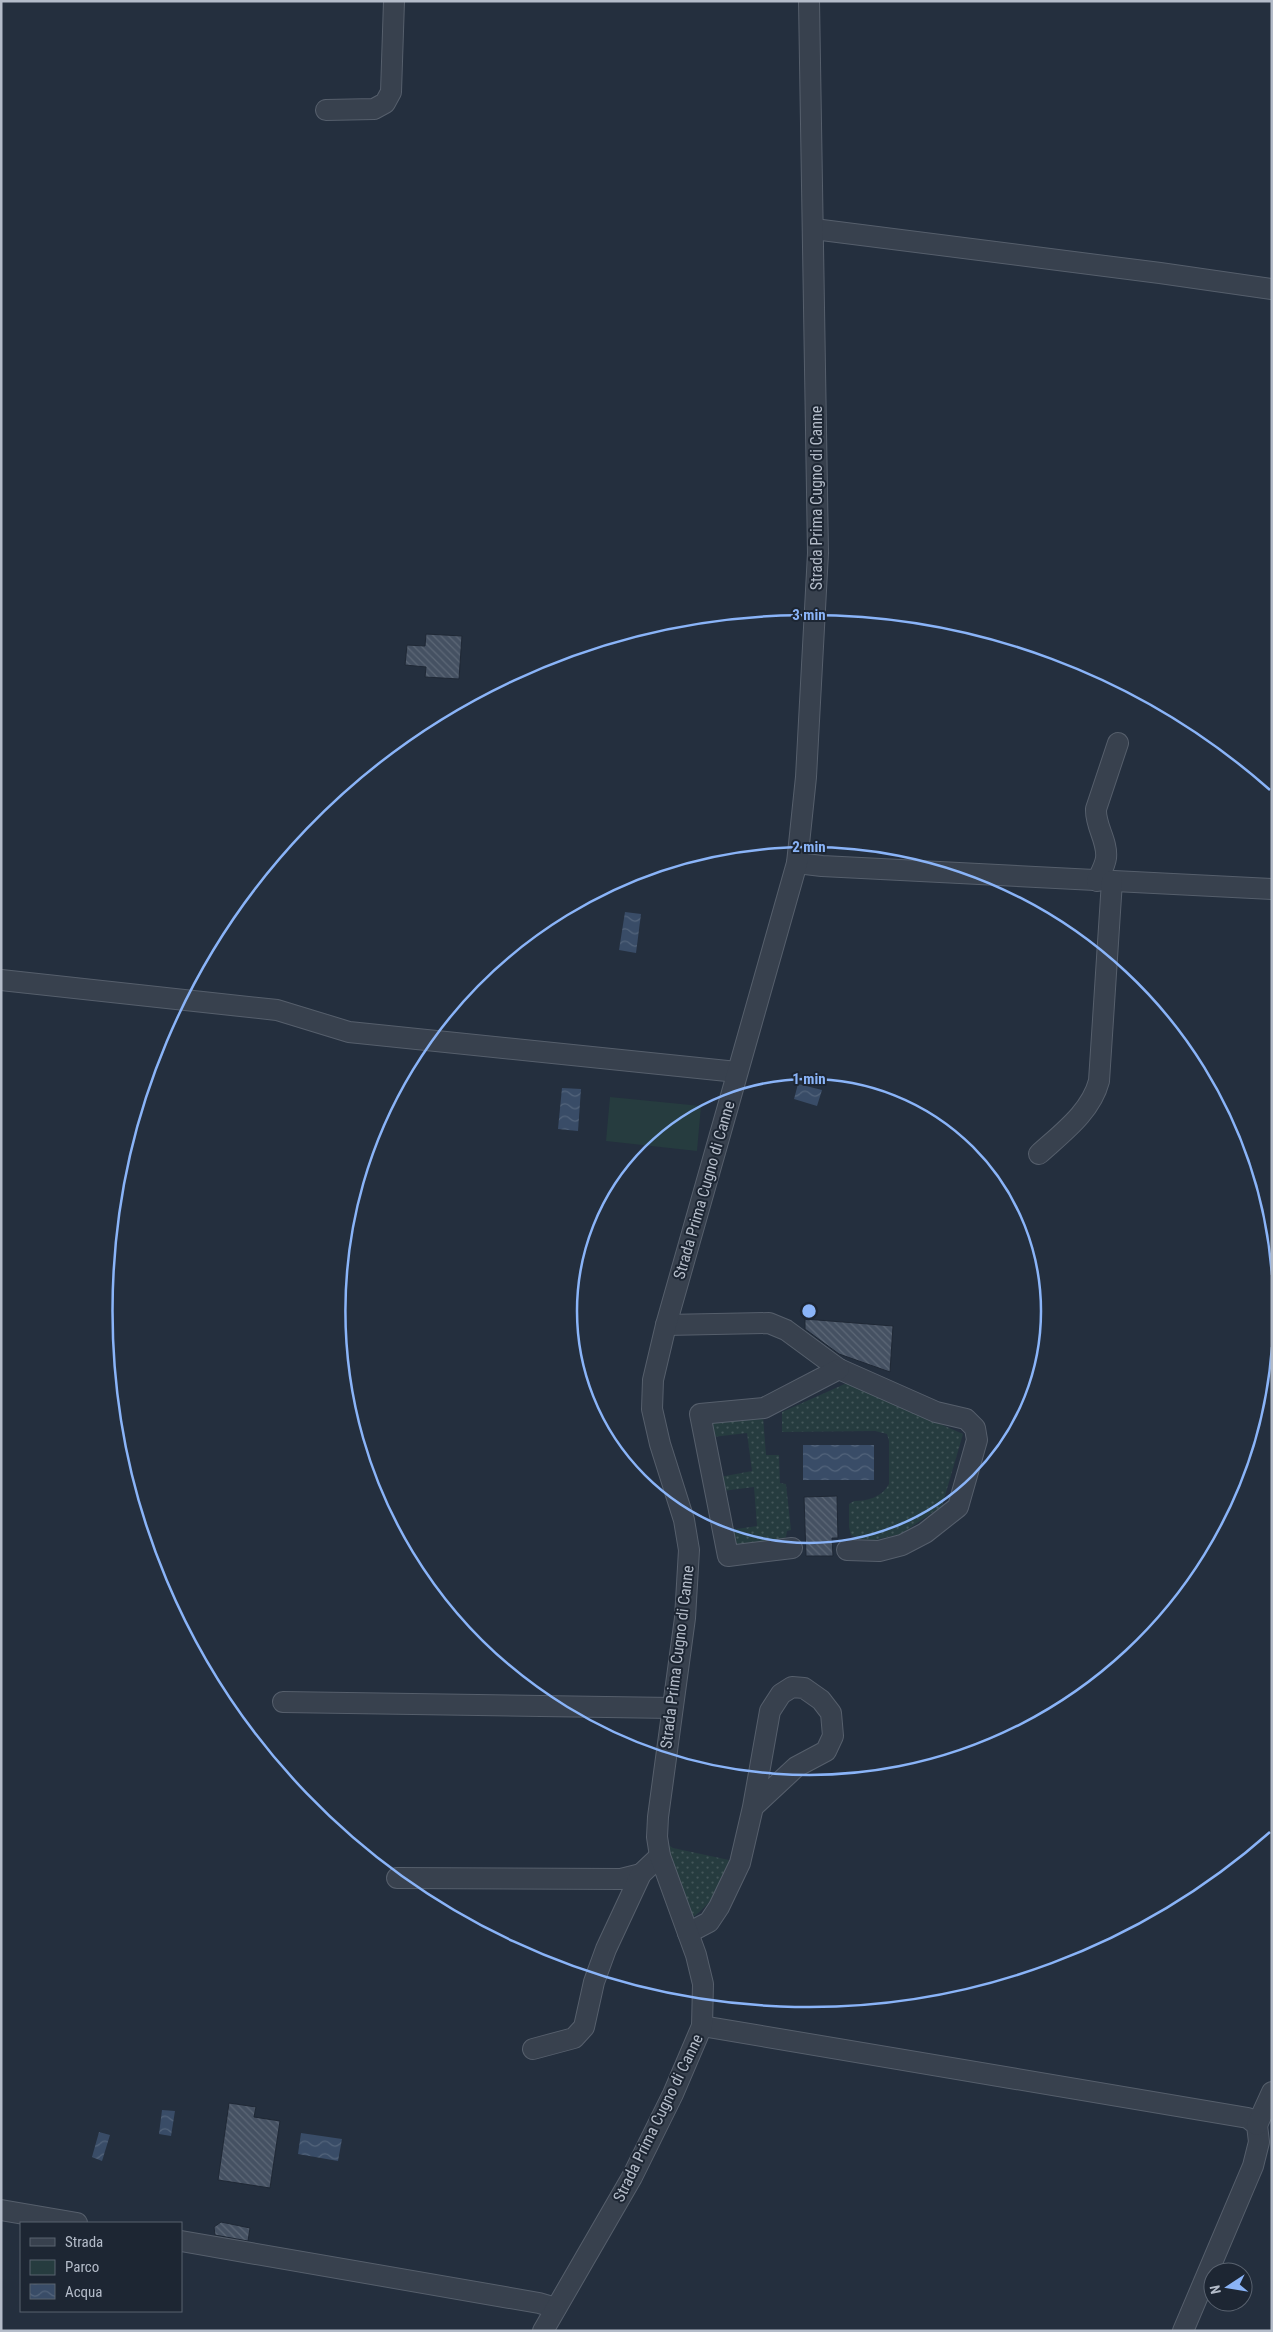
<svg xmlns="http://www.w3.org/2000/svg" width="1273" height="2332" viewBox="0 0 1273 2332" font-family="'Roboto Condensed',sans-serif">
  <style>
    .green { fill: url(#green-dots) }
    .pitch { fill: #263c3f }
    .water { fill: url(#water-waves) }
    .building { fill: url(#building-back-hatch); stroke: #1f2835 }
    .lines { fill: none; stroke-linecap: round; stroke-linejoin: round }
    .minor-casing { stroke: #565f6c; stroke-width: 22 }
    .minor { stroke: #38414e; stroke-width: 20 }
    .ring { fill: none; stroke: #8ab4f8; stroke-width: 2.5 }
    .labels { text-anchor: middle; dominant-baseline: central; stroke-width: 4; stroke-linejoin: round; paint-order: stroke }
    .street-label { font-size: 16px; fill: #b4bcc9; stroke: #1d2633 }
    .centre { fill: #8ab4f8; stroke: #1d2633; stroke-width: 2.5 }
    .ring-label { font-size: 15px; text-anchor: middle; font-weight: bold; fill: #8ab4f8; stroke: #1d2633; stroke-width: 4; stroke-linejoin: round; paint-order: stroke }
  </style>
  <defs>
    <pattern id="green-dots" width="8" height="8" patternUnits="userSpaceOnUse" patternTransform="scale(1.25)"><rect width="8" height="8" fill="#263c3f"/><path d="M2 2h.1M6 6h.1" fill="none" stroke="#435659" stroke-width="1.8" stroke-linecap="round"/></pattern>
    <pattern id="water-waves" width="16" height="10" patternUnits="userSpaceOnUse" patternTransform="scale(1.25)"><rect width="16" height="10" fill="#394c67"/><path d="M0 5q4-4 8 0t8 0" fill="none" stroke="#53647b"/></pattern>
    <pattern id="building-back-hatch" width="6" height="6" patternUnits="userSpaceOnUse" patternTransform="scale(1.25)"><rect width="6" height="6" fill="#455162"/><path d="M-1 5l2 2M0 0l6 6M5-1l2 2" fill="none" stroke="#5d6877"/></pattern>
  </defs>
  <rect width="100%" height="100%" fill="#242f3e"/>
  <g class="green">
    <path d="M847 1383 963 1434 942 1506 901 1534 874 1540 859 1539 851 1535 849 1527V1504L854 1501C868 1501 882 1497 889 1484V1441L887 1434 875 1431 782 1432V1412Z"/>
    <path d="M763 1416 766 1455H779L780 1483 786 1484 791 1530 787 1531 786 1537 775 1543 733 1547 730 1530 757 1526 754 1487 723 1491 720 1477 752 1471 747 1433 713 1437 709 1422Z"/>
    <path d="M667 1844 673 1848 729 1860C722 1887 713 1902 691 1919Z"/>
  </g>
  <path class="pitch" d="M610 1097 701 1106 697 1151 606 1141Z"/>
  <g class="water">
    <path d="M625 912 641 914 636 953 619 950Z"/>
    <path d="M798 1084 822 1090 817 1106 794 1099Z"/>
    <path d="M562 1088 581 1089 578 1131 558 1129Z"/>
    <rect x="803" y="1445" width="71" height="35"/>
    <path d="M162 2110 175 2111 171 2136 159 2134Z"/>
    <path d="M99 2132 110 2135 102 2161 92 2157Z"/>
    <path d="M301 2133 342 2139 338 2161 298 2154Z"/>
  </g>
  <g class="building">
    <path d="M426 634 462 636 459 679 425 677 426 667 405 665 407 645 425 646Z"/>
    <path d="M805 1319 893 1326 890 1372 839 1354 805 1329Z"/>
    <path d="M837 1496 838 1538H832L833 1556H806L804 1497Z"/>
    <path d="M229 2103 256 2107 254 2117 280 2121 270 2188 218 2180Z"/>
    <path d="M221 2222 250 2228 248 2241 215 2235 214 2227Z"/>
  </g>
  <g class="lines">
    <defs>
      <g id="minor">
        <path d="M326 110 374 109 385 103 391 92 394 1"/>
        <path d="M814 229 1160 273 1272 289"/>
        <path d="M797 863 822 866 1272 889"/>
        <path d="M1097 881C1100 874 1105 866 1106 858 1108 841 1095 826 1096 809L1118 743"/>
        <path d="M1 980 277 1010 349 1032 737 1072"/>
        <path d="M1039 1154C1062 1133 1091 1112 1099 1081L1112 881"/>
        <path d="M666 1325 769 1323 786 1330 839 1369 936 1412 966 1419 975 1428 977 1440 958 1507 925 1533 902 1545 879 1551 847 1550"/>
        <path d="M792 1548 728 1556 700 1414 764 1408 839 1369"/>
        <path d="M283 1702 672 1708"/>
        <path d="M397 1878 621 1879 641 1874"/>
        <path d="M688 1933 709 1922 719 1907 740 1863 753 1807 796 1767 826 1751 833 1736 831 1713 821 1700 804 1688 792 1687 781 1694 770 1711 753 1807"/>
        <path d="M702 2026 1248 2118 1257 2125 1259 2142 1253 2166 1183 2331"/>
        <path d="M533 2049 574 2038 584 2027 594 1982 606 1949 641 1874 660 1856"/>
        <path d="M1257 2125 1272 2092"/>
        <path d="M1 2210 77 2223"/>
        <path d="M181 2241 539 2303 556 2308"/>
        <path d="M543 2331 632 2177 673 2094 702 2026 703 1984 696 1955 660 1856 657 1837 658 1817 685 1618 689 1550 684 1520 660 1444 652 1409 653 1380 666 1325 797 863 806 777 818 553 809 1"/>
      </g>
    </defs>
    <use href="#minor" class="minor-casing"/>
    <use href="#minor" class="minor"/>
  </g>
  <g class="ring">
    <circle cx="809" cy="1311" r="232"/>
    <path d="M1272 1347A464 464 0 1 1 1272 1275"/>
    <path d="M1270 1832A696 696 0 1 1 1270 790"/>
  </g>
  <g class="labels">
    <g class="street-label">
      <text transform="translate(816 498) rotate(-90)">Strada Prima Cugno di Canne</text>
      <text transform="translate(704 1190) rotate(-74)">Strada Prima Cugno di Canne</text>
      <text transform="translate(677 1657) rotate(-83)">Strada Prima Cugno di Canne</text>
      <text transform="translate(658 2118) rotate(-64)">Strada Prima Cugno di Canne</text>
    </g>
  </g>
  <circle cx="809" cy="1311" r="8" class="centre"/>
  <g class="ring-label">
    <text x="809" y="620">3 min</text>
    <text x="809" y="852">2 min</text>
    <text x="809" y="1084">1 min</text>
  </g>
  <rect width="1273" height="2332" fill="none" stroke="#b4bcc9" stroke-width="5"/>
  <rect x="20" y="2222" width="162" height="90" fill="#1d2633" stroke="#59626f"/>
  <rect x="30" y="2238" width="25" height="8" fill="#38414e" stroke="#59626f"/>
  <text x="65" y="2247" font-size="15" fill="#b4bcc9">Strada</text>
  <rect x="30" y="2260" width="25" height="15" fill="#263c3f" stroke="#59626f"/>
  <text x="65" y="2272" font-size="15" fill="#b4bcc9">Parco</text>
  <rect x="30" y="2284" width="25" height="15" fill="url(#water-waves)" stroke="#59626f"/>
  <text x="65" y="2297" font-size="15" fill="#b4bcc9">Acqua</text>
  <g transform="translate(1228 2287) rotate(258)"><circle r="24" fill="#1d2633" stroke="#59626f"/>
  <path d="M0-4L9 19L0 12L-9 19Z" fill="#8ab4f8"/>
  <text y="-8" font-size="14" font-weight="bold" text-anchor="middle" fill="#b4bcc9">N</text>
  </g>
</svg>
